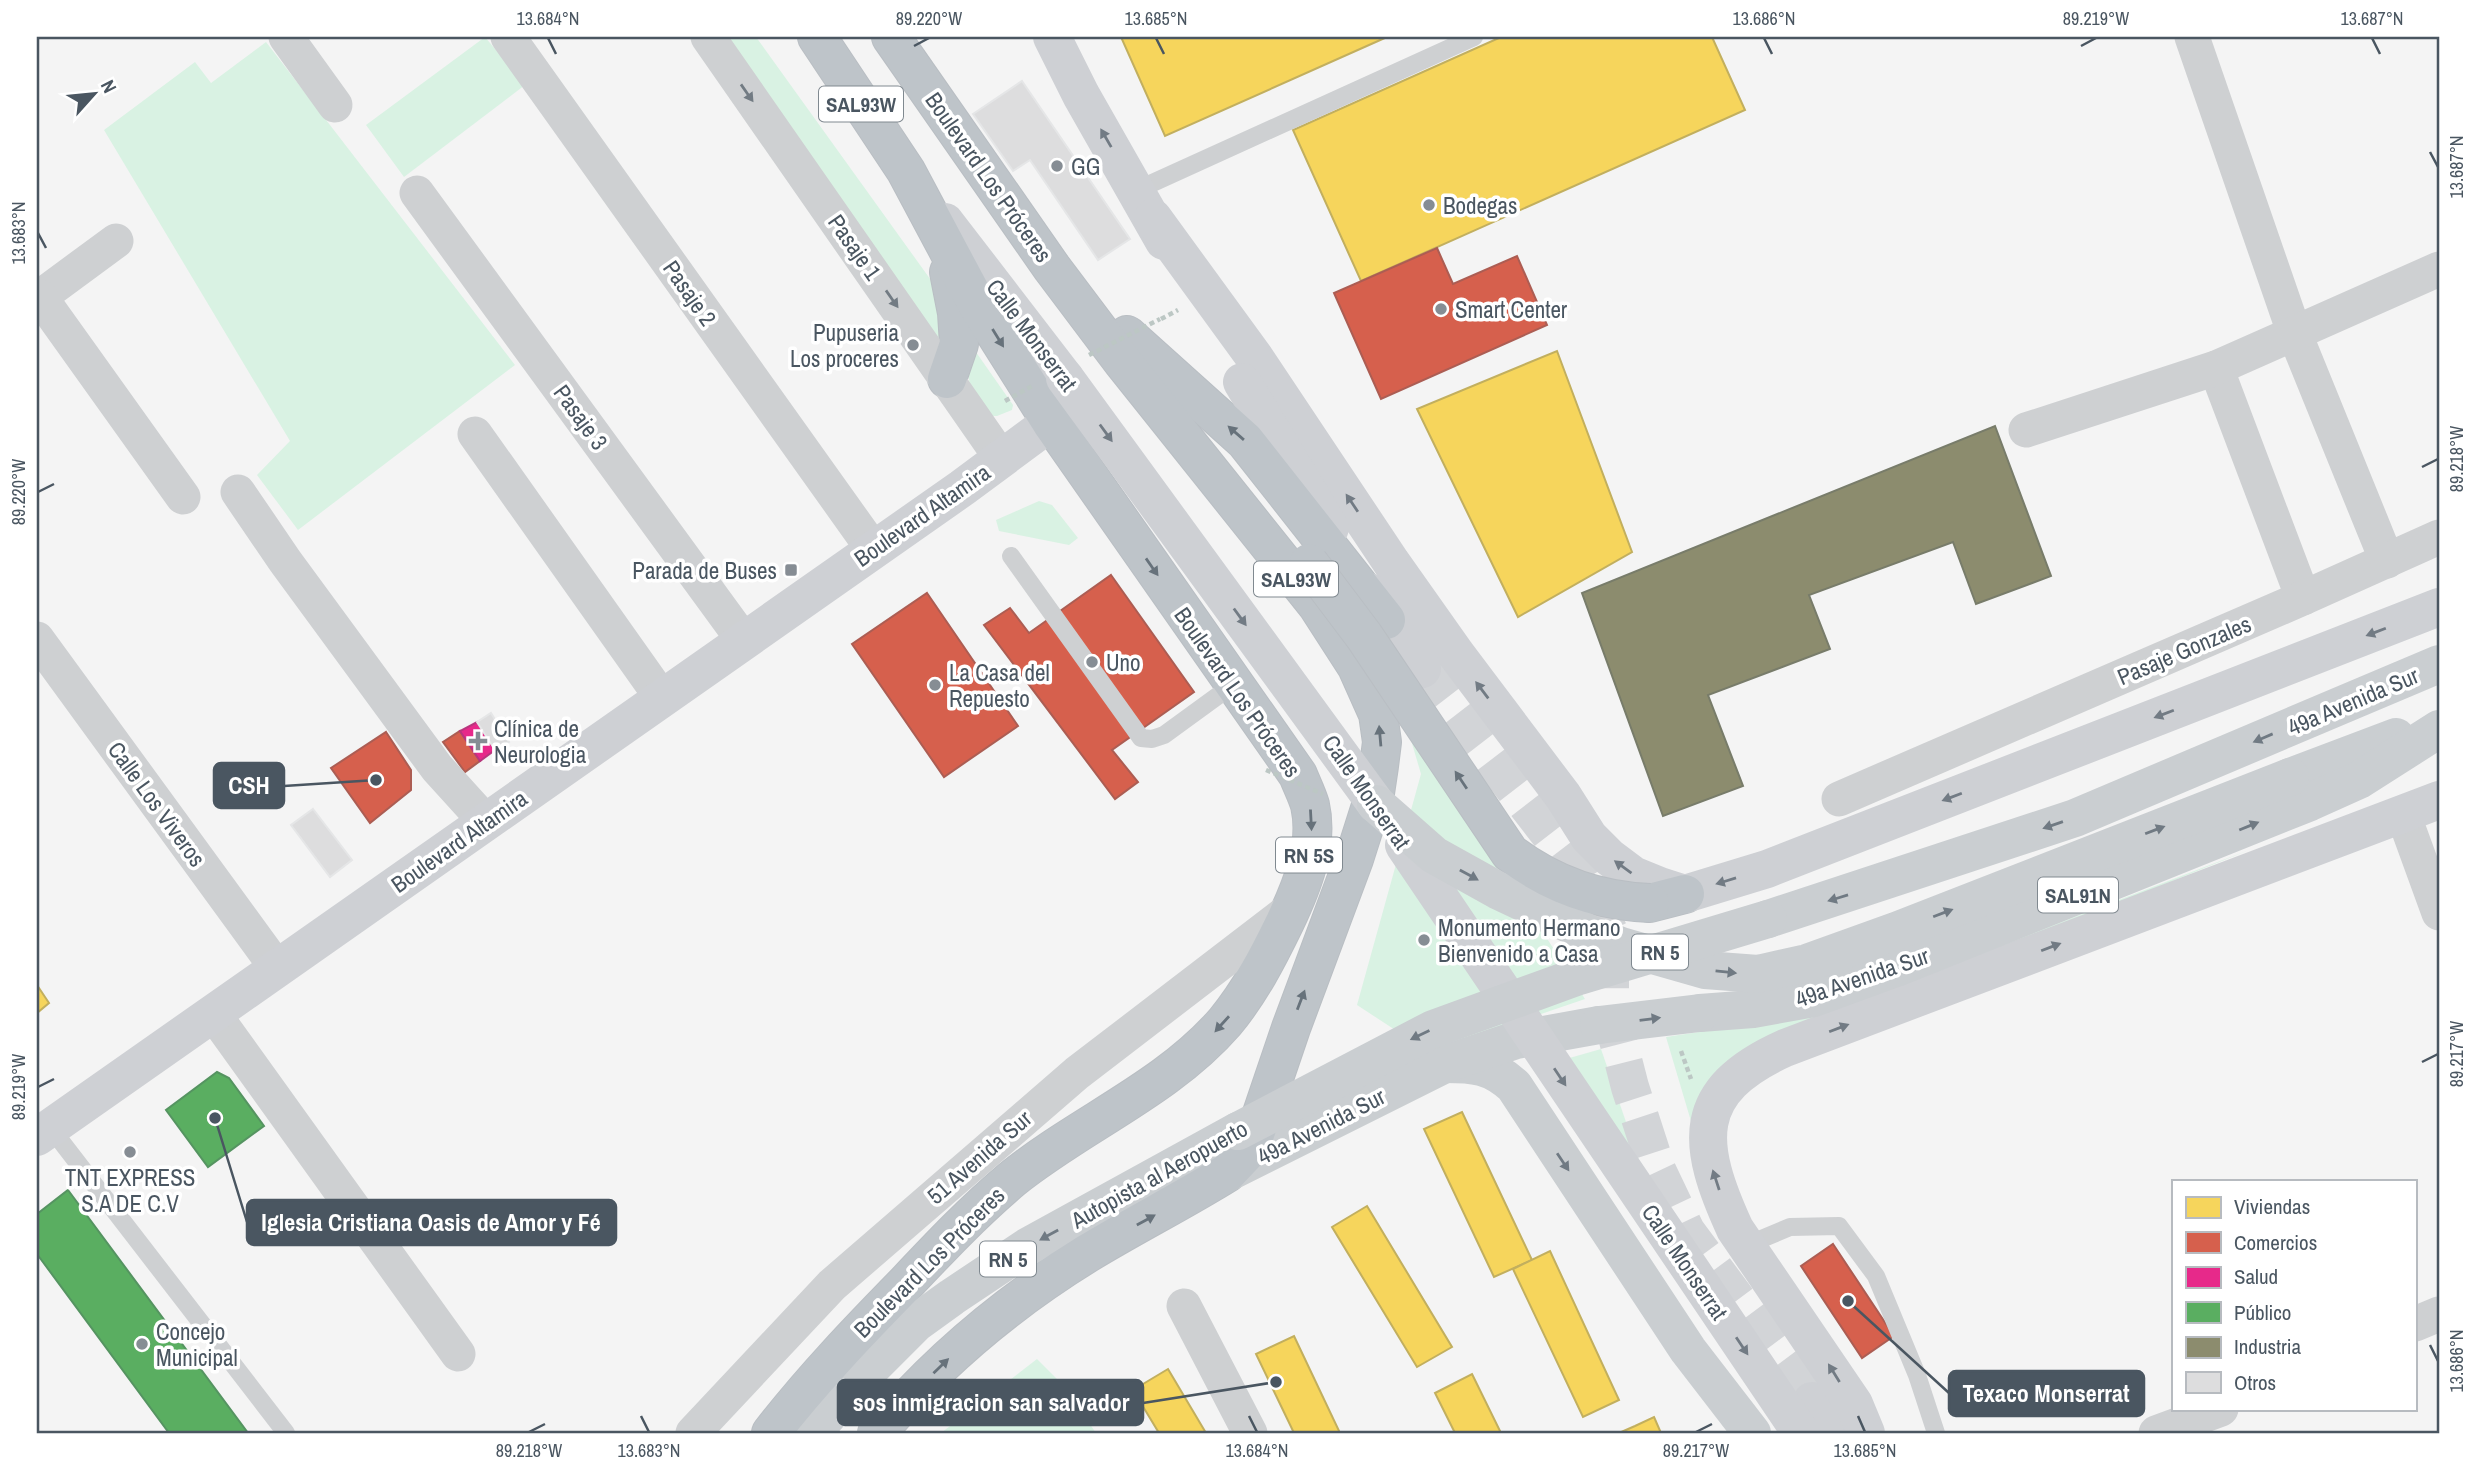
<svg xmlns="http://www.w3.org/2000/svg" width="2476" height="1470" viewBox="0 0 2476 1470" font-family="'Archivo Narrow',sans-serif">
  <style>
    .green { fill: #d9f2e3 }
    .homes { fill: #f6d55c; stroke: #c2af5e; stroke-width: 2 }
    .shops { fill: #d6604d; stroke: #ac5d53; stroke-width: 2 }
    .health { fill: #e7298a; stroke: #b8367e; stroke-width: 2 }
    .public { fill: #5aae61; stroke: #559461; stroke-width: 2 }
    .industry { fill: #8c8c6e; stroke: #787c6a; stroke-width: 2 }
    .building { fill: #ddddde; stroke: #e5e6e7; stroke-width: 2 }
    .lines { fill: none; stroke-linecap: round; stroke-linejoin: round }
    .secondary-tunnel { stroke: #d2d4d7; stroke-width: 38; stroke-dasharray: 38 19; stroke-linecap: butt }
    .highway-casing { stroke: #b9bec3; stroke-width: 40 }
    .path { stroke: #bcc7c4; stroke-width: 4.5; stroke-dasharray: 5 3.5; stroke-linecap: butt }
    .lane { stroke: #ced0d2; stroke-width: 18 }
    .street { stroke: #ced0d2; stroke-width: 35 }
    .secondary { stroke: #ced0d4; stroke-width: 38 }
    .primary { stroke: #caced1; stroke-width: 38 }
    .highway { stroke: #bec4c9; stroke-width: 38 }
    .highway-bridge-casing { stroke: #b9bec3; stroke-width: 40; stroke-linecap: butt }
    .path-bridge { stroke: #bcc7c4; stroke-width: 4.5; stroke-dasharray: 5 3.5; stroke-linecap: butt }
    .secondary-bridge { stroke: #ced0d4; stroke-width: 38 }
    .primary-bridge { stroke: #caced1; stroke-width: 38 }
    .highway-bridge { stroke: #bec4c9; stroke-width: 38 }
    .oneway { fill: #727b83 }
    .oneway2 { fill: #727b84 }
    .oneway3 { fill: #67727b }
    .oneway4 { fill: #707a83 }
    .ticks { fill: none; stroke: #4a5661; stroke-width: 2.5 }
    .poi-dot { fill: #868d94; stroke: #fff; stroke-width: 2.5 }
    .labels { text-anchor: middle; dominant-baseline: central; stroke-width: 7; stroke-linejoin: round; paint-order: stroke }
    .shield { fill: #fff; stroke: #808990; stroke-width: 2 }
    .shield-label { font-size: 21px; font-weight: bold; fill: #4a5661 }
    .poi-label { font-size: 23px; fill: #4a5661; stroke: #fff; text-anchor: start }
    .street-label { font-size: 23px; fill: #4a5661; stroke: #fff }
    .leader { fill: none; stroke: #4a5661; stroke-width: 2.5 }
    .callout-dot { fill: #4a5661; stroke: #fff; stroke-width: 2.5 }
    .callout { fill: #4a5661; stroke: #4a5661; stroke-width: 2.5 }
    .callout-label { font-size: 24px; text-anchor: middle; font-weight: bold; fill: #fff }
    .neatline { fill: none; stroke: #4a5661; stroke-width: 2.5 }
    .ticks-label { font-size: 18px; text-anchor: middle; fill: #4a5661 }
  </style>
  <rect width="100%" height="100%" fill="#f4f4f4"/>
  <g class="green">
    <path d="M485 37 525 85 404 177 366 125Z"/>
    <path d="M721 37H756L933 283 942 345Z"/>
    <path d="M266 42 515 365 298 530 257 475 290 441 104 130 195 62 211 83Z"/>
    <path d="M971 345 1013 405 1012 410 997 416H988C967 386 966 383 971 345Z"/>
    <path d="M1039 501 1052 505 1078 538 1069 545 999 531 996 520Z"/>
    <path d="M1401 706 1585 999 1506 1026 1435 1056 1357 1005 1421 774Z"/>
    <path d="M2249 850 1848 1012 1693 1128 1666 1037 1778 1020 1869 996Z"/>
    <path d="M1601 1049 1651 1195 1559 1061Z"/>
    <path d="M1037 1359 1063 1385 1096 1433H941Z"/>
  </g>
  <g class="homes">
    <path d="M1121 37H1387L1165 136Z"/>
    <path d="M1501 37H1712L1745 110 1361 281 1293 130Z"/>
    <path d="M1557 351 1632 552 1518 617 1417 409Z"/>
    <path d="M37 985 49 1003 37 1013Z"/>
    <path d="M1462 1112 1532 1260 1494 1277 1424 1129Z"/>
    <path d="M1367 1206 1452 1347 1417 1367 1332 1227Z"/>
    <path d="M1550 1251 1619 1400 1583 1417 1513 1269Z"/>
    <path d="M1294 1336 1340 1433H1294L1256 1354Z"/>
    <path d="M1168 1369 1206 1433H1159L1133 1390Z"/>
    <path d="M1472 1374 1501 1433H1455L1435 1393Z"/>
    <path d="M1654 1417 1661 1433H1619L1635 1426Z"/>
  </g>
  <g class="shops">
    <path d="M1437 248 1453 284 1517 256 1547 325 1381 399 1334 293Z"/>
    <path d="M1111 575 1194 692 1112 750 1138 782 1115 799 984 625 1010 608 1029 633Z"/>
    <path d="M927 593 1018 726 944 777 852 644Z"/>
    <path d="M460 731 480 761 465 772 443 742Z"/>
    <path d="M386 732 411 770V790L370 823 331 768Z"/>
    <path d="M1833 1244 1894 1336 1862 1358 1801 1266Z"/>
  </g>
  <path class="health" d="M477 722 495 750 480 761 460 731Z"/>
  <g class="public">
    <path d="M217 1072 229 1078 264 1126 208 1167 166 1110Z"/>
    <path d="M68 1190 248 1433H169L37 1254V1214Z"/>
  </g>
  <path class="industry" d="M1995 426 2051 576 1976 604 1953 542 1809 595 1830 649 1708 695 1743 786 1663 816 1582 593Z"/>
  <g class="building">
    <path d="M1022 81 1130 239 1098 260 1030 160 1013 171 973 114Z"/>
    <path d="M491 713 509 742 495 750 477 722Z"/>
    <path d="M313 809 352 860 330 877 291 825Z"/>
  </g>
  <g class="lines">
    <path class="secondary-tunnel" d="M1422 669 1564 853 1598 909 1610 934V1009L1630 1087 1657 1170 1686 1231 1812 1401"/>
    <defs>
      <g id="highway">
        <path d="M1127 335 1245 441 1386 620"/>
        <path d="M947 379 959 344 957 313 949 272"/>
        <path d="M1650 903 1685 894"/>
        <path d="M771 1433C812 1380 859 1331 906 1283 940 1247 974 1211 1012 1179 1080 1124 1167 1089 1225 1022 1250 992 1268 957 1285 922 1302 886 1319 845 1310 805 1307 795 1302 785 1298 775L1051 422 978 306 906 171 817 37"/>
        <path d="M877 1433C936 1363 1010 1301 1088 1253 1134 1225 1182 1201 1227 1173L1245 1154 1254 1137 1291 1028 1354 859 1375 793 1379 766 1382 742 1378 714 1357 667 1317 605 1122 361 1052 268 891 37"/>
      </g>
    </defs>
    <use href="#highway" class="highway-casing"/>
    <g class="path">
      <path d="M1161 319 1178 310"/>
      <path d="M1681 1051 1691 1079"/>
    </g>
    <g class="lane">
      <path d="M1137 190 1474 37"/>
      <path d="M1011 556 1141 738 1152 739 1164 735 1234 684"/>
      <path d="M50 1127 286 1433"/>
      <path d="M1747 1245 1790 1227 1839 1226 1876 1276 1917 1375 1936 1433"/>
    </g>
    <g class="street">
      <path d="M286 37 335 105"/>
      <path d="M508 37 873 549"/>
      <path d="M708 37 1002 459"/>
      <path d="M2192 37 2294 332 2387 561"/>
      <path d="M417 193 744 641"/>
      <path d="M40 297 116 241"/>
      <path d="M37 299 40 297 183 497"/>
      <path d="M2216 368 2303 598"/>
      <path d="M2026 430 2216 368 2439 269"/>
      <path d="M475 434 662 698"/>
      <path d="M238 492 285 561 437 768 486 822"/>
      <path d="M37 639 277 968"/>
      <path d="M1839 799 2303 598 2439 537"/>
      <path d="M2403 814 2439 913"/>
      <path d="M213 1013 458 1354"/>
      <path d="M1184 1306 1250 1433"/>
      <path d="M2415 1324 2439 1314"/>
      <path d="M693 1433 832 1285 1077 1073 1291 909"/>
      <path d="M2156 1433 2221 1409"/>
    </g>
    <g class="secondary">
      <path d="M1052 37 1081 95 1164 241"/>
      <path d="M1153 218 1255 358 1391 562 1456 654 1563 796 1589 837 1609 857 1633 875 1660 886 1685 894 1767 869 2439 607"/>
      <path d="M945 222 1065 378"/>
      <path d="M1242 382 1330 528"/>
      <path d="M1369 592 1386 620 1422 669"/>
      <path d="M37 1137 962 488 1051 422"/>
      <path d="M1812 1401 1834 1433"/>
      <path d="M1866 1433 1854 1404 1735 1229C1696 1144 1689 1091 1785 1048L2439 800"/>
    </g>
    <g class="primary">
      <path d="M2290 777 2396 737"/>
      <path d="M1768 919 2075 818 2439 664"/>
      <path d="M1700 1013 1753 1009 1814 998 1896 968 2310 802 2359 780 2439 729"/>
      <path d="M1445 1064C1474 1064 1491 1065 1514 1086L1688 1350 1752 1433"/>
      <path d="M1227 1173 1445 1064 1516 1040 1599 1025"/>
      <path d="M812 1433 864 1375 916 1323 952 1297 1027 1247 1238 1131"/>
    </g>
    <use href="#highway" class="highway"/>
    <defs>
      <path id="highway-bridge" d="M1309 563 1364 636 1510 853C1552 885 1597 901 1650 903"/>
    </defs>
    <use href="#highway-bridge" class="highway-bridge-casing"/>
    <g class="path-bridge">
      <path d="M1089 355 1160 319"/>
      <path d="M1005 401 1032 386"/>
      <path d="M1266 770 1323 794"/>
    </g>
    <g class="secondary-bridge">
      <path d="M1065 378 1376 804"/>
      <path d="M1404 845 1801 1433"/>
    </g>
    <g class="primary-bridge">
      <path d="M1376 804 1434 855 1497 890 1590 934 1621 946 1705 970 1758 974 1807 963 1896 931 2290 777"/>
      <path d="M1599 1025 1700 1013"/>
      <path d="M1238 1131 1433 1029 1579 976 1768 919"/>
    </g>
    <use href="#highway-bridge" class="highway-bridge"/>
  </g>
  <defs><path id="oneway-solid" d="M-6-.8H1V-3.2L6.5 0L1 3.2V.8H-6Z" transform="scale(1.75)"/></defs>
  <g class="oneway">
    <use href="#oneway-solid" transform="translate(747 93) rotate(55)"/>
    <use href="#oneway-solid" transform="translate(892 299) rotate(55)"/>
  </g>
  <g class="oneway2">
    <use href="#oneway-solid" transform="translate(1106 138) rotate(-120)"/>
    <use href="#oneway-solid" transform="translate(1106 433) rotate(54)"/>
    <use href="#oneway-solid" transform="translate(1352 503) rotate(-124)"/>
    <use href="#oneway-solid" transform="translate(1240 617) rotate(54)"/>
    <use href="#oneway-solid" transform="translate(2376 632) rotate(159)"/>
    <use href="#oneway-solid" transform="translate(1482 690) rotate(-127)"/>
    <use href="#oneway-solid" transform="translate(2164 714) rotate(159)"/>
    <use href="#oneway-solid" transform="translate(1952 797) rotate(159)"/>
    <use href="#oneway-solid" transform="translate(1623 867) rotate(-144)"/>
    <use href="#oneway-solid" transform="translate(1726 881) rotate(163)"/>
    <use href="#oneway-solid" transform="translate(2051 947) rotate(-21)"/>
    <use href="#oneway-solid" transform="translate(1839 1028) rotate(-21)"/>
    <use href="#oneway-solid" transform="translate(1560 1077) rotate(56)"/>
    <use href="#oneway-solid" transform="translate(1716 1180) rotate(-108)"/>
    <use href="#oneway-solid" transform="translate(1742 1346) rotate(56)"/>
    <use href="#oneway-solid" transform="translate(1834 1373) rotate(-122)"/>
  </g>
  <g class="oneway3">
    <use href="#oneway-solid" transform="translate(998 338) rotate(58)"/>
    <use href="#oneway-solid" transform="translate(1236 433) rotate(-139)"/>
    <use href="#oneway-solid" transform="translate(1152 567) rotate(55)"/>
    <use href="#oneway-solid" transform="translate(1380 736) rotate(-95)"/>
    <use href="#oneway-solid" transform="translate(1461 780) rotate(-124)"/>
    <use href="#oneway-solid" transform="translate(1311 820) rotate(87)"/>
    <use href="#oneway-solid" transform="translate(1301 1000) rotate(-69)"/>
    <use href="#oneway-solid" transform="translate(1222 1024) rotate(132)"/>
    <use href="#oneway-solid" transform="translate(1146 1220) rotate(-29)"/>
    <use href="#oneway-solid" transform="translate(941 1366) rotate(-44)"/>
  </g>
  <g class="oneway4">
    <use href="#oneway-solid" transform="translate(2263 738) rotate(157)"/>
    <use href="#oneway-solid" transform="translate(2053 825) rotate(161)"/>
    <use href="#oneway-solid" transform="translate(2249 826) rotate(-22)"/>
    <use href="#oneway-solid" transform="translate(2155 830) rotate(-21)"/>
    <use href="#oneway-solid" transform="translate(1469 875) rotate(29)"/>
    <use href="#oneway-solid" transform="translate(1838 898) rotate(163)"/>
    <use href="#oneway-solid" transform="translate(1943 913) rotate(-21)"/>
    <use href="#oneway-solid" transform="translate(1726 972) rotate(6)"/>
    <use href="#oneway-solid" transform="translate(1650 1019) rotate(-7)"/>
    <use href="#oneway-solid" transform="translate(1420 1035) rotate(154)"/>
    <use href="#oneway-solid" transform="translate(1563 1162) rotate(56)"/>
    <use href="#oneway-solid" transform="translate(1049 1235) rotate(151)"/>
  </g>
  <path class="ticks" d="M548 38 556 54M1156 38 1164 54M1764 38 1772 54M2372 38 2380 54M914 46 929 38M2081 46 2096 38M2430 152 2438 167M38 233 46 248M2422 467 2438 459M38 492 54 484M2422 1062 2438 1054M38 1087 54 1079M2430 1345 2438 1361M641 1416 649 1432M1249 1416 1257 1432M1858 1416 1865 1432M529 1432 545 1424M1696 1432 1712 1424"/>
  <g class="poi-dot">
    <circle cx="1057" cy="166" r="7"/>
    <circle cx="1429" cy="205" r="7"/>
    <circle cx="1441" cy="309" r="7"/>
    <circle cx="913" cy="345" r="7"/>
    <rect x="784" y="563" width="14" height="14" rx="3.5"/>
    <circle cx="1092" cy="662" r="7"/>
    <circle cx="935" cy="685" r="7"/>
    <path d="M474.5 730.5h7v7h7v7h-7v7h-7v-7h-7v-7h7z"/>
    <circle cx="1424" cy="940" r="7"/>
    <circle cx="130" cy="1152" r="7"/>
    <circle cx="142" cy="1344" r="7"/>
  </g>
  <g class="labels">
    <g class="shield">
      <rect x="819" y="86.5" width="84" height="35" rx="5"/>
      <rect x="1254" y="561.5" width="84" height="35" rx="5"/>
      <rect x="1276" y="837.5" width="66" height="35" rx="5"/>
      <rect x="2038" y="877.5" width="80" height="35" rx="5"/>
      <rect x="1632" y="934.5" width="56" height="35" rx="5"/>
      <rect x="980" y="1241.5" width="56" height="35" rx="5"/>
    </g>
    <g class="shield-label">
      <text x="861" y="104">SAL93W</text>
      <text x="1296" y="579">SAL93W</text>
      <text x="1309" y="855">RN 5S</text>
      <text x="2078" y="895">SAL91N</text>
      <text x="1660" y="952">RN 5</text>
      <text x="1008" y="1259">RN 5</text>
    </g>
    <g class="poi-label">
      <text x="1071" y="166">GG</text>
      <text x="1443" y="205">Bodegas</text>
      <text x="1455" y="309">Smart Center</text>
      <text x="899" y="332" text-anchor="end">Pupuseria<tspan x="899" dy="26">Los proceres</tspan></text>
      <text x="777" y="570" text-anchor="end">Parada de Buses</text>
      <text x="1106" y="662">Uno</text>
      <text x="949" y="672">La Casa del<tspan x="949" dy="26">Repuesto</tspan></text>
      <text x="494" y="728">Clínica de<tspan x="494" dy="26">Neurologia</tspan></text>
      <text x="1438" y="927">Monumento Hermano<tspan x="1438" dy="26">Bienvenido a Casa</tspan></text>
      <text x="130" y="1177" text-anchor="middle">TNT EXPRESS<tspan x="130" dy="26">S.A DE C.V</tspan></text>
      <text x="156" y="1331">Concejo<tspan x="156" dy="26">Municipal</tspan></text>
    </g>
    <g class="street-label">
      <text transform="translate(989 177) rotate(55)">Boulevard Los Próceres</text>
      <text transform="translate(855 247) rotate(55)">Pasaje 1</text>
      <text transform="translate(690 293) rotate(55)">Pasaje 2</text>
      <text transform="translate(1032 335) rotate(53)">Calle Monserrat</text>
      <text transform="translate(581 417) rotate(54)">Pasaje 3</text>
      <text transform="translate(922 515) rotate(-35)">Boulevard Altamira</text>
      <text transform="translate(2184 650) rotate(-23)">Pasaje Gonzales</text>
      <text transform="translate(1238 692) rotate(55)">Boulevard Los Próceres</text>
      <text transform="translate(2353 701) rotate(-23)">49a Avenida Sur</text>
      <text transform="translate(1367 792) rotate(55)">Calle Monserrat</text>
      <text transform="translate(157 804) rotate(54)">Calle Los Viveros</text>
      <text transform="translate(459 841) rotate(-35)">Boulevard Altamira</text>
      <text transform="translate(1862 977) rotate(-19)">49a Avenida Sur</text>
      <text transform="translate(1321 1126) rotate(-27)">49a Avenida Sur</text>
      <text transform="translate(979 1157) rotate(-41)">51 Avenida Sur</text>
      <text transform="translate(1159 1174) rotate(-29)">Autopista al Aeropuerto</text>
      <text transform="translate(929 1262) rotate(-45)">Boulevard Los Próceres</text>
      <text transform="translate(1685 1262) rotate(56)">Calle Monserrat</text>
    </g>
  </g>
  <path class="leader" d="M376 780L284 786M215 1118L247 1222M1848 1301L1949 1393M1276 1382L1143 1403"/>
  <g class="callout-dot">
    <circle cx="376" cy="780" r="7"/>
    <circle cx="215" cy="1118" r="7"/>
    <circle cx="1848" cy="1301" r="7"/>
    <circle cx="1276" cy="1382" r="7"/>
  </g>
  <g class="callout">
    <rect x="214" y="763" width="70" height="45" rx="7"/>
    <rect x="247" y="1200" width="369" height="45" rx="7"/>
    <rect x="1949" y="1371" width="195" height="45" rx="7"/>
    <rect x="838" y="1380" width="305" height="45" rx="7"/>
  </g>
  <g class="callout-label">
    <text x="249" y="794">CSH</text>
    <text x="431" y="1231">Iglesia Cristiana Oasis de Amor y Fé</text>
    <text x="2046" y="1402">Texaco Monserrat</text>
    <text x="991" y="1411">sos inmigracion san salvador</text>
  </g>
  <rect width="2476" height="1470" fill="none" stroke="#ffffff" stroke-width="77"/>
  <rect x="2172" y="1180" width="245" height="231" fill="#ffffff" stroke="#b7bbc0" stroke-width="2"/>
  <rect x="2186" y="1197" width="35" height="21" fill="#f6d55c" stroke="#b7bbc0" stroke-width="2"/>
  <text x="2234" y="1214" font-size="21" fill="#4a5661">Viviendas</text>
  <rect x="2186" y="1232" width="35" height="21" fill="#d6604d" stroke="#b7bbc0" stroke-width="2"/>
  <text x="2234" y="1250" font-size="21" fill="#4a5661">Comercios</text>
  <rect x="2186" y="1267" width="35" height="21" fill="#e7298a" stroke="#b7bbc0" stroke-width="2"/>
  <text x="2234" y="1284" font-size="21" fill="#4a5661">Salud</text>
  <rect x="2186" y="1302" width="35" height="21" fill="#5aae61" stroke="#b7bbc0" stroke-width="2"/>
  <text x="2234" y="1320" font-size="21" fill="#4a5661">Público</text>
  <rect x="2186" y="1337" width="35" height="21" fill="#8c8c6e" stroke="#b7bbc0" stroke-width="2"/>
  <text x="2234" y="1354" font-size="21" fill="#4a5661">Industria</text>
  <rect x="2186" y="1372" width="35" height="21" fill="#ddddde" stroke="#b7bbc0" stroke-width="2"/>
  <text x="2234" y="1390" font-size="21" fill="#4a5661">Otros</text>
  <g transform="translate(94 94) rotate(63)" stroke="#ffffff" stroke-width="5" paint-order="stroke">
  <path d="M0-5L12 26L0 18L-12 26Z" fill="#4a5661"/>
  <text y="-10" font-size="19" font-weight="bold" text-anchor="middle" fill="#4a5661">N</text>
  </g>
  <rect x="38" y="38" width="2400" height="1394" class="neatline"/>
  <g class="ticks-label">
    <text x="548" y="25">13.684°N</text>
    <text x="929" y="25">89.220°W</text>
    <text x="1156" y="25">13.685°N</text>
    <text x="1764" y="25">13.686°N</text>
    <text x="2096" y="25">89.219°W</text>
    <text x="2372" y="25">13.687°N</text>
    <text transform="translate(2457 167) rotate(-90)" y="6">13.687°N</text>
    <text transform="translate(19 233) rotate(-90)" y="6">13.683°N</text>
    <text transform="translate(2457 459) rotate(-90)" y="6">89.218°W</text>
    <text transform="translate(19 492) rotate(-90)" y="6">89.220°W</text>
    <text transform="translate(2457 1054) rotate(-90)" y="6">89.217°W</text>
    <text transform="translate(19 1087) rotate(-90)" y="6">89.219°W</text>
    <text transform="translate(2457 1361) rotate(-90)" y="6">13.686°N</text>
    <text x="529" y="1457">89.218°W</text>
    <text x="649" y="1457">13.683°N</text>
    <text x="1257" y="1457">13.684°N</text>
    <text x="1696" y="1457">89.217°W</text>
    <text x="1865" y="1457">13.685°N</text>
  </g>
</svg>
